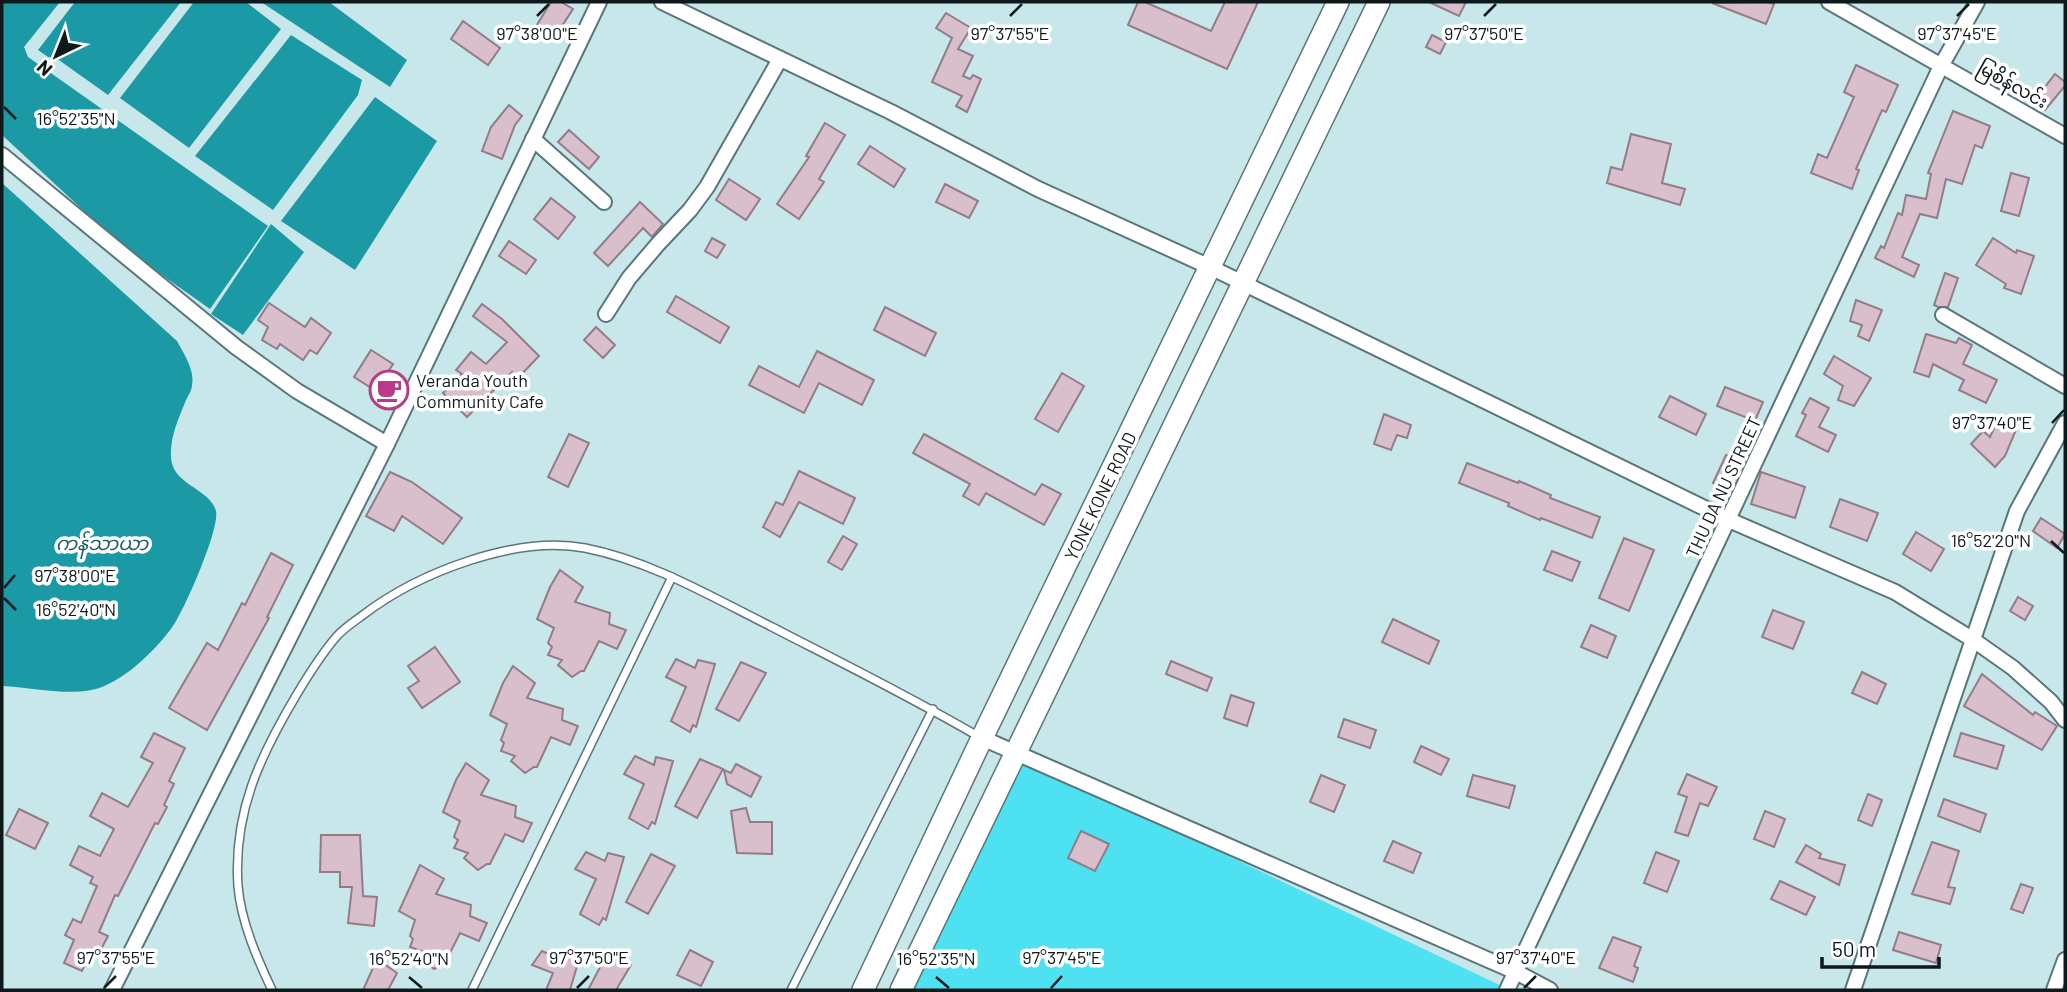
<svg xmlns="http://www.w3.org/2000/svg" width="2067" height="992" viewBox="0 0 2067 992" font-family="Barlow,'Noto Sans Myanmar',sans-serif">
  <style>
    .green { fill: #4de1f1 }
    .water { fill: #1b9aa6 }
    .building { fill: #d9bfcc; stroke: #937c87; stroke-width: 2 }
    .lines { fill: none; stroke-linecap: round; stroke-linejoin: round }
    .lane-casing { stroke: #5a767a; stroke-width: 10 }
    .street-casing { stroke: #5a767a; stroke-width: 18 }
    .secondary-casing { stroke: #5a767a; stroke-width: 24 }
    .lane { stroke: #fff; stroke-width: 7 }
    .street { stroke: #fff; stroke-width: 14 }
    .secondary { stroke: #fff; stroke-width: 21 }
    .ticks { fill: none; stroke: #0d191a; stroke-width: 2.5 }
    .labels { text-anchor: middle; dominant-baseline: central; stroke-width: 7; stroke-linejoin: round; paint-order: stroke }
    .street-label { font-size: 18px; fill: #0d191a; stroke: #fff }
    .poi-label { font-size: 18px; fill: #0d191a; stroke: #fff; text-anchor: start }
    .water-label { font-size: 19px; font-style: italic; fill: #1e5d63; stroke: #fff }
    .ticks-label { font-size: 18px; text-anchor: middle; fill: #0d191a; stroke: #fff; stroke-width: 7; stroke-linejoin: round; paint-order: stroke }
  </style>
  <rect width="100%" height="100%" fill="#c8e7eb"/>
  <path class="green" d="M1014 754 1510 990H901Z"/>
  <g class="water">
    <path d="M2 2H60L24 47 28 57 268 226 210 309 125 249 2 135Z"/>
    <path d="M75 2H181L108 95 56 58 48 57 38 50Z"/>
    <path d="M194 2H246L281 29 189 148 120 98Z"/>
    <path d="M261 2H329L407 60 390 87Z"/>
    <path d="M291 35 362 80 358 95 273 210 195 156Z"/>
    <path d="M375 97 437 141 355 270 281 221Z"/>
    <path d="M2 183 177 341C184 354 195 370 192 385 192 390 188 396 186 400 179 418 170 436 171 456 171 485 210 488 216 511 220 529 183 614 171 629 153 652 129 676 102 687 74 698 32 687 2 686Z"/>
    <path d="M271 224 304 252 243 335 211 314Z"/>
  </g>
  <g class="building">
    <path d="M551 2H561L573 9 560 29 563 31 556 42 535 28Z"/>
    <path d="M1138 2H1145L1211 31 1225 2H1258L1227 69 1128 25Z"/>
    <path d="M1429 2H1466L1459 16Z"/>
    <path d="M1767 2 1774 4 1766 24 1712 3Z"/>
    <path d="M946 13 971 28 958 49 973 56 963 76 970 79 973 75 981 79 967 112 956 106 962 96 932 82 952 38 936 28Z"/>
    <path d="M463 21 500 48 488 65 451 39Z"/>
    <path d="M1432 35 1446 42 1440 54 1426 47Z"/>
    <path d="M1856 65 1898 85 1886 112 1882 110 1856 169 1859 170 1852 189 1811 173 1818 154 1827 158 1854 97 1844 92Z"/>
    <path d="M2055 74 2065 82V86L2045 110 2034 101Z"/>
    <path d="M509 105 522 116 515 125 502 159 482 151 491 127Z"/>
    <path d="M1953 111 1990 126 1982 148 1975 145 1962 184 1946 179 1937 218 1920 214 1902 257 1919 265 1914 277 1875 258 1881 246 1884 248 1898 213 1902 215 1906 195 1926 199 1931 174 1928 173Z"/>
    <path d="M825 123 845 135 819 179 824 182 799 219 777 204 809 157 806 156Z"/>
    <path d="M569 130 599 157 589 169 558 142Z"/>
    <path d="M1631 134 1671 144 1662 183 1685 189 1680 205 1607 183 1611 167 1622 170Z"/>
    <path d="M870 146 905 169 894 187 858 164Z"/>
    <path d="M2011 173 2029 178 2019 216 2001 211Z"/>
    <path d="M729 179 760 199 746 220 716 200Z"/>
    <path d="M945 184 978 201 969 218 936 202Z"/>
    <path d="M551 198 575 217 558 239 534 219Z"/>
    <path d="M640 202 663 224 652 237 643 228 608 266 594 253Z"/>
    <path d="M712 238 725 245 717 258 705 251Z"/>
    <path d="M1993 238 2016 253 2017 250 2034 256 2021 294 2004 288 2006 284 1976 265Z"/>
    <path d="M509 241 536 260 526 274 499 256Z"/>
    <path d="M1945 273 1958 278 1948 307H1938L1934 305Z"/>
    <path d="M676 296 729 327 720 343 667 312Z"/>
    <path d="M1856 300 1882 310 1869 341 1858 336 1862 325 1850 321Z"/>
    <path d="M269 303 305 327 311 318 331 333 317 354 310 350 303 360 280 344 277 349 262 340 268 327 258 320Z"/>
    <path d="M482 304 502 319 539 356 518 378 512 372 467 417 443 393 462 374 456 370 471 352 486 364 507 342 473 316Z"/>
    <path d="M885 307 936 333 925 356 874 330Z"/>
    <path d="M596 327 615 345 603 358 584 340Z"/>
    <path d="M1926 334 1956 343 1959 338 1972 345 1963 364 1997 380 1986 403 1959 390 1964 380 1933 364 1929 377 1914 372Z"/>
    <path d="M371 350 393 364 376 391 354 377Z"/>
    <path d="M817 351 874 380 862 405 819 383 804 413 749 385 759 366 799 387Z"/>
    <path d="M1834 356 1871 378 1854 406 1838 400 1843 386 1824 374Z"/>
    <path d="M1062 373 1084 386 1058 432 1035 419Z"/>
    <path d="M1725 387 1763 402 1755 421 1717 406Z"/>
    <path d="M1670 396 1706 414 1696 435 1659 417Z"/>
    <path d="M1810 398 1829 408 1819 427 1836 435 1828 452 1796 436 1806 415 1802 413Z"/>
    <path d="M1384 414 1411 425 1407 438 1397 435 1391 450 1374 444Z"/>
    <path d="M1999 417 2018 425 2005 456 1995 467 1971 444 1983 431 1990 437Z"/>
    <path d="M569 434 589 443 568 487 548 477Z"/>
    <path d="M924 434 1035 495 1042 484 1061 494 1044 525 986 493 979 505 963 496 970 484 913 453Z"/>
    <path d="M1726 455 1740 461 1727 489 1713 483Z"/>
    <path d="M1467 463 1518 483 1519 481 1551 495 1550 498 1600 517 1592 538 1541 518 1540 520 1508 506 1509 503 1459 483Z"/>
    <path d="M799 471 855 498 843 524 799 502 780 537 763 527 776 502 783 505Z"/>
    <path d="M390 472 412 482 462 518 443 544 402 516 394 531 366 516Z"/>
    <path d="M1761 472 1805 487 1795 518 1751 504Z"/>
    <path d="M1840 499 1878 513 1867 541 1830 527Z"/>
    <path d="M2041 518 2065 534 2057 548 2033 531Z"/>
    <path d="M1916 532 1944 549 1931 571 1903 554Z"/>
    <path d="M843 536 857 544 842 570 828 562Z"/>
    <path d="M1624 538 1654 550 1629 611 1599 598Z"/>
    <path d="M1552 551 1580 562 1572 581 1544 570Z"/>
    <path d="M271 553 293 565 267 617 269 618 207 730 169 708 207 643 218 650 242 603 245 605Z"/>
    <path d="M560 570 583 587 575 602 610 613 609 624 626 630 617 649 599 641 584 671H581L572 677 558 665 562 660 548 655 552 647 548 643 554 628 537 619 550 587Z"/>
    <path d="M2018 597 2033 606 2025 620 2010 611Z"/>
    <path d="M1773 610 1804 622 1793 649 1762 637Z"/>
    <path d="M1393 619 1439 641 1429 664 1382 642Z"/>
    <path d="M1591 625 1616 636 1607 658 1581 647Z"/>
    <path d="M435 647 460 682 422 708 408 688 419 681 408 666Z"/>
    <path d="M676 659 695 668 698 660 715 664 696 727 693 725 690 732 671 721 686 687 666 677Z"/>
    <path d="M1171 661 1212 678 1207 691 1166 674Z"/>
    <path d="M741 662 766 673 739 721 716 709Z"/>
    <path d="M513 666 535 683 527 698 563 709 562 720 578 726 570 745 551 737 537 767H534L525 773 511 761 515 756 501 751 504 743 501 740 507 724 490 715 503 683Z"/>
    <path d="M1862 672 1886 684 1877 704 1852 693Z"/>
    <path d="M1982 674 2033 715 2035 712 2057 726 2042 750 1964 706Z"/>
    <path d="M1231 695 1254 703 1247 726 1224 718Z"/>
    <path d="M1344 719 1376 730 1370 748 1338 737Z"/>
    <path d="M154 733 185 748 169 781 174 784 164 805 167 807 158 824 155 823 118 896 115 895 99 932 108 936 99 953 92 949 82 971 64 963 74 940 65 935 73 919 81 923 97 886 90 883 93 877 70 865 79 846 100 856 114 829 90 816 102 793 128 807 153 763 141 757Z"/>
    <path d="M1961 733 2004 746 1997 769 1954 756Z"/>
    <path d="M1421 746 1449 759 1441 775 1414 762Z"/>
    <path d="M635 756 654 765 656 757 673 761 655 824 652 822 648 829 629 818 644 784 624 774Z"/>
    <path d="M700 759 723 769 697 818 675 806Z"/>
    <path d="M466 763 489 780 481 795 516 806 515 817 532 823 523 842 505 834 490 864H487L478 870 464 858 468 853 454 848 458 840 454 837 460 821 443 812 456 780Z"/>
    <path d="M736 764 761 777 751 797 727 784 724 770 731 773Z"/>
    <path d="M1687 774 1717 787 1708 806 1700 803 1688 836 1675 832 1687 797 1678 794Z"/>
    <path d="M1321 775 1345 785 1334 812 1310 802Z"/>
    <path d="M1473 775 1515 786 1509 808 1467 796Z"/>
    <path d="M1868 794 1882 800 1872 826 1858 820Z"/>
    <path d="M1944 799 1986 814 1980 832 1938 816Z"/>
    <path d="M746 808 750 822H772V854L737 853 731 811Z"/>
    <path d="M19 809 48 823 35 849 6 835Z"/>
    <path d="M1765 811 1785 819 1774 847 1754 839Z"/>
    <path d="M1081 831 1109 844 1095 871 1068 858Z"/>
    <path d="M321 835H360L363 896 377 897 374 926 348 923 352 887H340V872H320Z"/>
    <path d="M1393 841 1421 853 1413 873 1384 861Z"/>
    <path d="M1932 842 1959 851 1948 887 1955 888 1950 904 1912 894Z"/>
    <path d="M1806 845 1821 854 1819 858 1845 865 1839 885 1796 862Z"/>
    <path d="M586 852 605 861 608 853 624 857 606 920 603 918 599 925 580 914 596 879 575 869Z"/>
    <path d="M1656 852 1679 861 1667 892 1644 883Z"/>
    <path d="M651 854 675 866 648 914 626 902Z"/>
    <path d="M420 865 444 879 436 894 471 905 470 916 487 923 479 941 460 933 445 963 434 969 420 957 424 952 410 947 413 939 410 936 415 920 399 911Z"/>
    <path d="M1780 881 1815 897 1806 915 1771 899Z"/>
    <path d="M2021 884 2033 888 2023 913 2011 909Z"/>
    <path d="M1899 932 1941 945 1936 963 1893 950Z"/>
    <path d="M1613 937 1641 947 1634 966 1638 968 1633 982 1599 968Z"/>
    <path d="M690 950 713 962 701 986 677 975Z"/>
    <path d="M542 951 561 960 563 952 580 956 570 990H546L553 973 532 965Z"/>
    <path d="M607 954 631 965 616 990H588Z"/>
    <path d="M377 959 397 973 388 990H363Z"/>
  </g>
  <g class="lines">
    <defs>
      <g id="lane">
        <path d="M272 990C257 958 241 922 238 886 233 812 260 756 297 694 309 674 322 653 337 636 344 628 355 621 363 615 418 573 515 535 585 548 651 561 712 597 772 627 842 663 913 698 981 738"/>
        <path d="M472 990 672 577"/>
        <path d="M791 990 933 709"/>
      </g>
      <g id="street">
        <path d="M662 2 891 112 1038 189 1210 267 1729 520 1895 592 1972 639 2013 668 2051 702 2065 720"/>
        <path d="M1829 2 2065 136"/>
        <path d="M533 139 604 202"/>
        <path d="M2 155 236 347 297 391 387 444"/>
        <path d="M606 314 629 278 658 244 690 210 707 187 780 59"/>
        <path d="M1943 315 2065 386"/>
        <path d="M982 738 1516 972 1550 990"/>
        <path d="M112 990 387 444 599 2"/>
        <path d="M1507 990 1941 66 1977 2"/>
        <path d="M1853 990 2017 511 2065 423"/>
        <path d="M2054 990 2065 960"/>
      </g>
      <g id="secondary">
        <path d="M863 990 982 738 1338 2"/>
        <path d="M901 990 1379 2"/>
      </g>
    </defs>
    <use href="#lane" class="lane-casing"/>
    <use href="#street" class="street-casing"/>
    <use href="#secondary" class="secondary-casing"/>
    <use href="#lane" class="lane"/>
    <use href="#street" class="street"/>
    <use href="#secondary" class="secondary"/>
  </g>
  <path class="ticks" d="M537 16 549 4M1010 16 1022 4M1484 16 1496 4M1957 16 1969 4M4 107 16 119M2052 423 2064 410M2051 541 2064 553M4 588 15 575M4 598 16 610M409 977 422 988M936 977 949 988M104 988 116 976M577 988 589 976M1051 988 1062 976M1524 988 1536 976"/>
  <defs>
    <symbol id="cafe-ring" viewBox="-11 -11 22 22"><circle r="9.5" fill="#fff" stroke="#b93b88" stroke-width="1.5"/><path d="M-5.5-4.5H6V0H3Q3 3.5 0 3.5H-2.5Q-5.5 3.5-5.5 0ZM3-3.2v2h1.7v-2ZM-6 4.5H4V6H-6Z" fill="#b93b88"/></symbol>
  </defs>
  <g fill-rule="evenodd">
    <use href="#cafe-ring" x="367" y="368" width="44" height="44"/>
  </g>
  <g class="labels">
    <g class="street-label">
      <text transform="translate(2013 84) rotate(29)">မြစိန်လင်း</text>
      <text transform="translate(1723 487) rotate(-65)">THU DA NU STREET</text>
      <text transform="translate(1100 496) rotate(-64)">YONE KONE ROAD</text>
    </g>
    <g class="poi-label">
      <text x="416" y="380">Veranda Youth<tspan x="416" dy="21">Community Cafe</tspan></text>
    </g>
    <g class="water-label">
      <text x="102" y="542">ကန်သာယာ</text>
    </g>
  </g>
  <g class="ticks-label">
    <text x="1957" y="40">97°37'45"E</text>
    <text x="537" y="40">97°38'00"E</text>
    <text x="1010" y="40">97°37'55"E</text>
    <text x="1484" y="40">97°37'50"E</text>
    <text x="76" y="125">16°52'35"N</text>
    <text x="1992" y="429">97°37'40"E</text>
    <text x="1991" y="547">16°52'20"N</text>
    <text x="75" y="582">97°38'00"E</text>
    <text x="76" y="616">16°52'40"N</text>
    <text x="116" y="964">97°37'55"E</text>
    <text x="589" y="964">97°37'50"E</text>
    <text x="1062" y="964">97°37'45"E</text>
    <text x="1536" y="964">97°37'40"E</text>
    <text x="409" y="965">16°52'40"N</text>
    <text x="936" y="965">16°52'35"N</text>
  </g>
  <rect width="2067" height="992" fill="none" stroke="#0d191a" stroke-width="7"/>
  <g transform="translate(56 56) rotate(223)" stroke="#ffffff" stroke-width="5" paint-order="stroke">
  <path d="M0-5L12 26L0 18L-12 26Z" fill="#0d191a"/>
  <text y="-10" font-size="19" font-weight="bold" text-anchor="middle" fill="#0d191a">N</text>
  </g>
  <path d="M1822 957v10h117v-10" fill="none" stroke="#0d191a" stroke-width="3.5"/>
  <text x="1832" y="957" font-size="21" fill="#0d191a" stroke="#ffffff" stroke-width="5" paint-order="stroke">50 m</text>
</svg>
